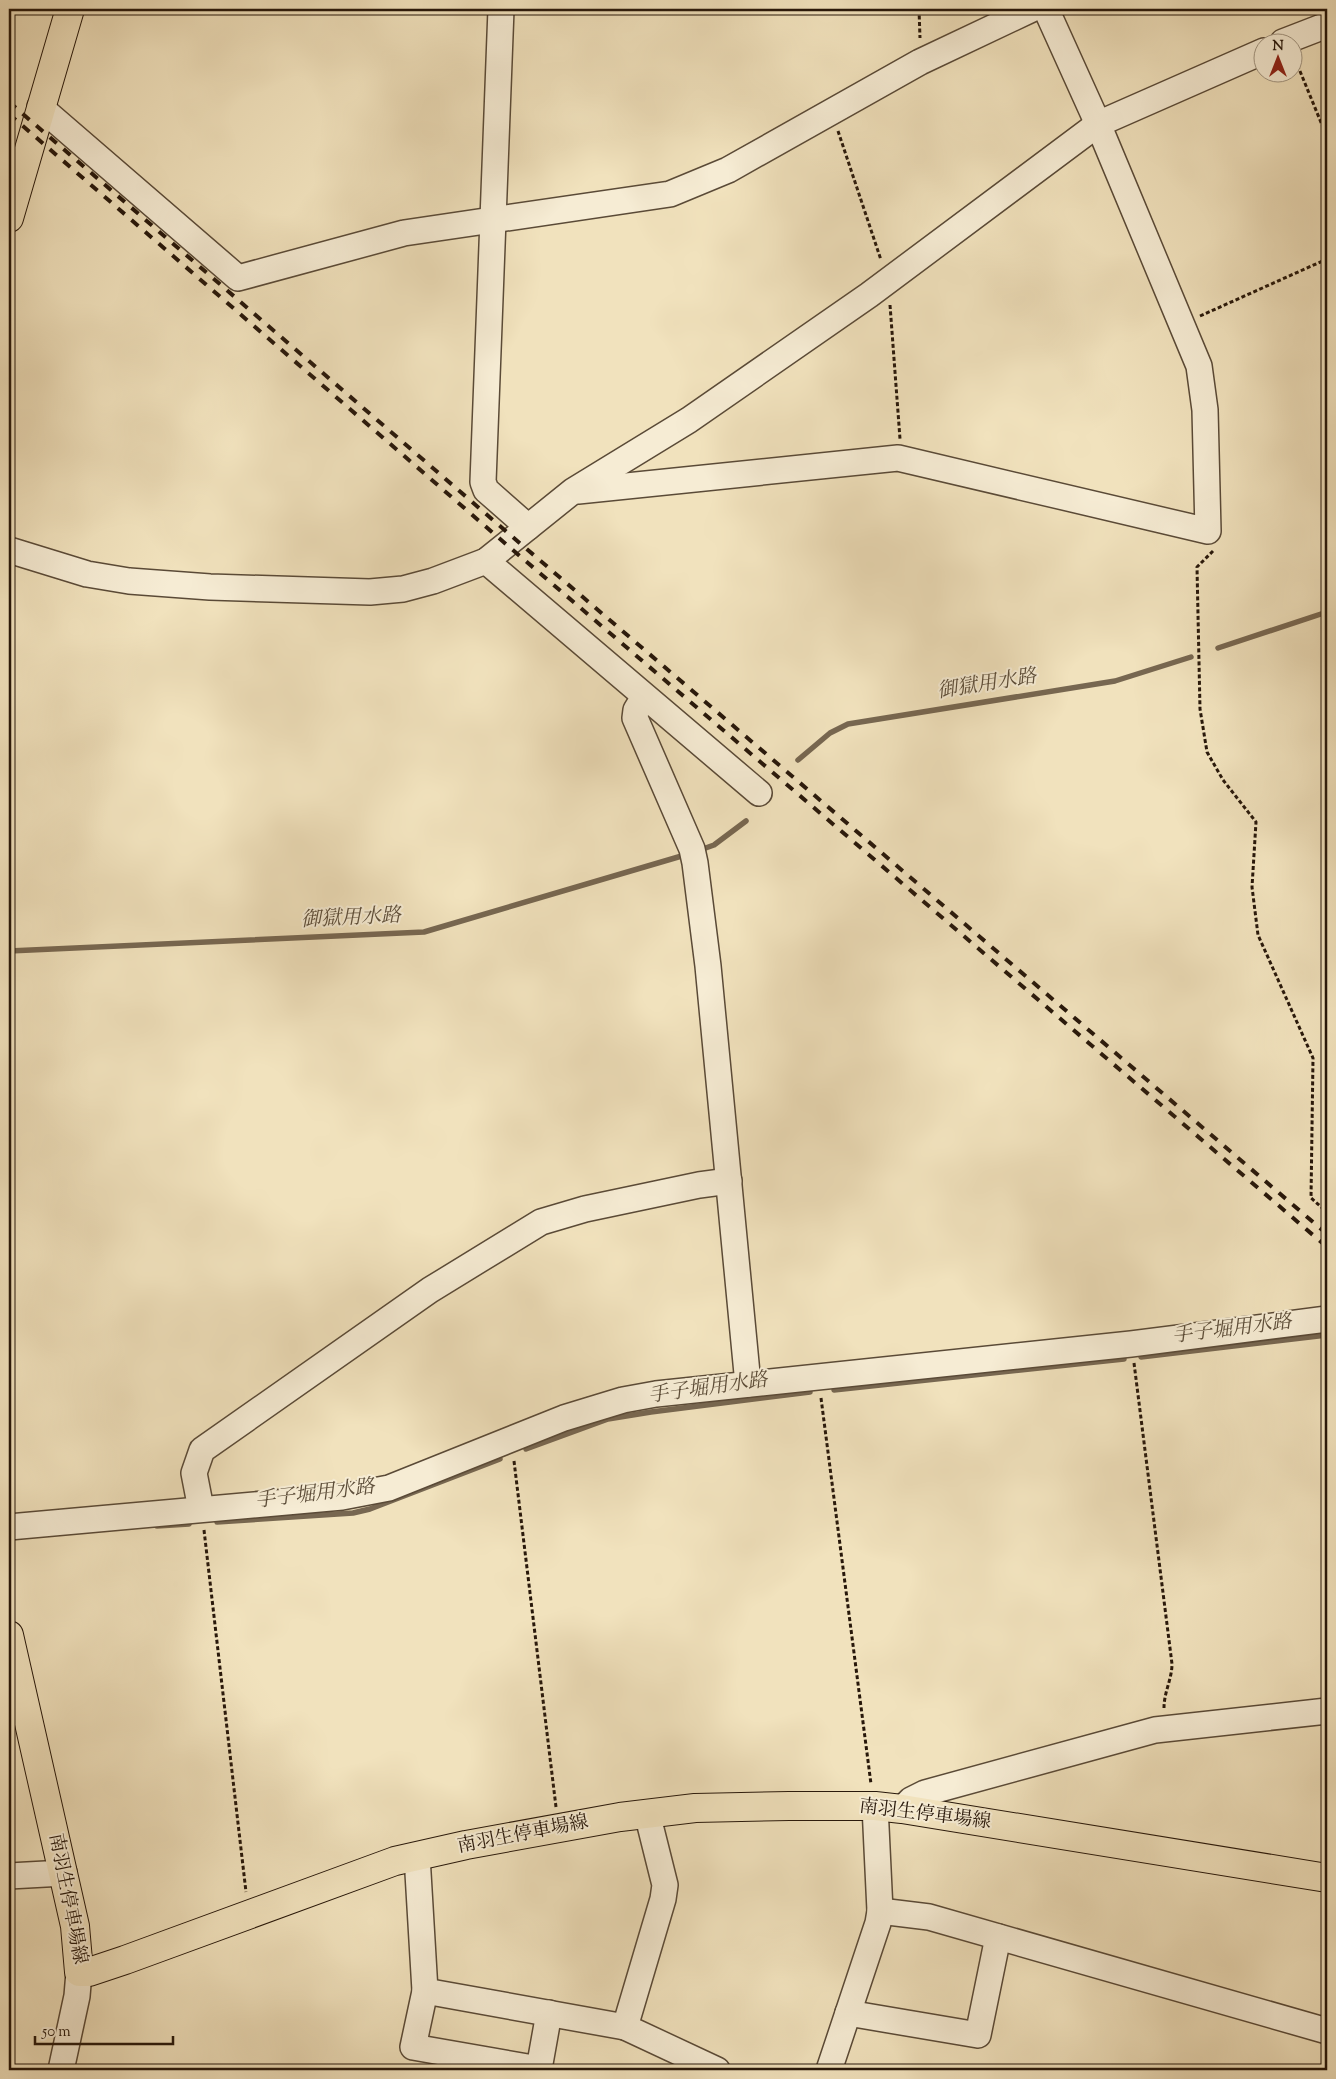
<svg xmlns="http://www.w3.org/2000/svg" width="1336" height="2079" viewBox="0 0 1336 2079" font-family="'Sorts Mill Goudy','Noto Serif JP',serif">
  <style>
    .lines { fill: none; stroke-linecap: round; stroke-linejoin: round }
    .stream { stroke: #776751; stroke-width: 5.5 }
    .minor-casing { stroke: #5a4a37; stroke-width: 28 }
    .major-casing { stroke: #27170a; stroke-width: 30 }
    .path { stroke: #27170a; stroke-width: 3; stroke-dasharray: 4 2.5; stroke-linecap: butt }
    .minor { stroke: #f6ecd4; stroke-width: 25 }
    .major { stroke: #f1e2bd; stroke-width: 28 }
    .rail { stroke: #27170a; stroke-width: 4; stroke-dasharray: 9 9; stroke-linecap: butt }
    .labels { text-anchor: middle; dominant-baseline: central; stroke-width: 4; stroke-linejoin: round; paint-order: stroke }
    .street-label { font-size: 19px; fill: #27170a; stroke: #f6ecd4 }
    .water-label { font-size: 20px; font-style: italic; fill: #5c4d39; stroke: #f6ecd4 }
  </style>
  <rect width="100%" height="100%" fill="#f1e2bd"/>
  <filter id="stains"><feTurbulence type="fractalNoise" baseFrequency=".004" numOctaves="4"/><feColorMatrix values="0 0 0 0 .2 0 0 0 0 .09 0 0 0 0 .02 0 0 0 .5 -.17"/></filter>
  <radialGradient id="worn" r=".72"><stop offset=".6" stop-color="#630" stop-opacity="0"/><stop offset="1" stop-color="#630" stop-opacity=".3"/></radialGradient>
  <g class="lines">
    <g class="stream">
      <path d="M1218 648 1327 612"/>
      <path d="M798 760 830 733 848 724 1115 681 1191 657"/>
      <path d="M700 850 714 845 746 821"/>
      <path d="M9 951 424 932 685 855"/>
      <path d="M1141 1357 1327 1335"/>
      <path d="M834 1390 1124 1359"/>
      <path d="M526 1449 608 1419 651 1412 810 1392"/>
      <path d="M217 1522 353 1513 370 1509 500 1459"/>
      <path d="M157 1526 189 1524"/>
    </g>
    <defs>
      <g id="minor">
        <path d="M501 9 483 482 486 490 528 527"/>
        <path d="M1283 42 1327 25"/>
        <path d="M40 107 238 278 404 233 670 194 728 170 920 62 1032 9"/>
        <path d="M578 491 898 458 1208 531 1205 410 1199 366 1098 124 1046 9"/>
        <path d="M9 550 87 574 129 581 210 587 370 592 403 589 433 581 486 561 573 491 689 420 869 295 1098 124 1264 51"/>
        <path d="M486 561 759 793"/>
        <path d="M644 697 636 710 635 718 692 849 695 863 708 966 748 1384"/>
        <path d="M201 1509 194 1473 202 1450 430 1290 541 1222 585 1209 699 1185 729 1181"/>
        <path d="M9 1527 342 1497 389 1488 564 1418 623 1400 656 1394 1131 1344 1327 1319"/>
        <path d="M902 1809 911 1800 925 1793 1155 1730 1327 1711"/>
        <path d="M647 1813 665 1885 663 1899 625 2027 717 2070"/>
        <path d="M417 1856 425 1991 625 2027"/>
        <path d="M9 1876 64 1873"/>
        <path d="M880 1911 929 1917 1327 2031"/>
        <path d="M425 1991 413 2047 539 2069 549 2013"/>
        <path d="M848 2013 978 2035 998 1937"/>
        <path d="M61 2070 77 1996 79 1972"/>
        <path d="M829 2070 878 1923 880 1911 875 1806"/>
      </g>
      <g id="major">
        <path d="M9 218 70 9"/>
        <path d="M9 1635 75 1926 79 1972H89L125 1960 395 1861 466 1845 620 1817 695 1808 789 1806H875L902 1809 1327 1878"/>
      </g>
    </defs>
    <use href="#minor" class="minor-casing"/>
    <use href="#major" class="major-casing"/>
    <g class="path">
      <path d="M919 9 920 38"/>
      <path d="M1295 59 1327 137"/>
      <path d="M838 131 881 260"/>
      <path d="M890 305 900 439"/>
      <path d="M1200 316 1327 259"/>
      <path d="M1213 551 1197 567 1200 709 1207 752 1223 780 1256 822 1252 887 1258 935 1313 1058 1311 1198 1327 1212"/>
      <path d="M1134 1363 1172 1664C1172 1679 1164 1692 1164 1708"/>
      <path d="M821 1398 871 1784"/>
      <path d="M514 1461 556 1807"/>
      <path d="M204 1530 246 1892"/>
    </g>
    <use href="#minor" class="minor"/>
    <use href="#major" class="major"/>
    <g class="rail">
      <path d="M9 102 515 539 1327 1234"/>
      <path d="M9 114 507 545 1327 1247"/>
    </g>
  </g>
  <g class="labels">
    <g class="street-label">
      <text transform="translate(925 1815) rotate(7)">南羽生停車場線</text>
      <text transform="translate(523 1835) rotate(-11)">南羽生停車場線</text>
      <text transform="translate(67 1899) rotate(79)">南羽生停車場線</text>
    </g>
    <g class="water-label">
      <text transform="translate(987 685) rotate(-9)">御獄用水路</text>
      <text transform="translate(351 919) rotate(-3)">御獄用水路</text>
      <text transform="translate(1232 1330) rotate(-7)">手子堀用水路</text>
      <text transform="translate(708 1389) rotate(-8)">手子堀用水路</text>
      <text transform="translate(315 1495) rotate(-7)">手子堀用水路</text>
    </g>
  </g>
  <rect width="1336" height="2079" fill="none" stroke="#f1e2bd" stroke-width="30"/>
  <rect x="10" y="10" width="1316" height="2059" fill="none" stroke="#27170a" stroke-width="2.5"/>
  <rect x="15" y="15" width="1306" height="2049" fill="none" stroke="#27170a"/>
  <g transform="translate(1278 58)"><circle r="24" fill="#f6ecd4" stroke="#a39783"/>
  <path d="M0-4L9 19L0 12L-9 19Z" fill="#8f2418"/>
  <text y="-8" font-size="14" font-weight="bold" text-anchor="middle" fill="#27170a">N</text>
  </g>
  <path d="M35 2036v8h138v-8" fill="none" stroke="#27170a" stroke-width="2.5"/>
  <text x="42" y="2036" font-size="15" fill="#27170a" stroke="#f6ecd4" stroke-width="4" paint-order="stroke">50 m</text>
  <rect width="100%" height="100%" filter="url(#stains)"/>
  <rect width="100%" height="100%" fill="url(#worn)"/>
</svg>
